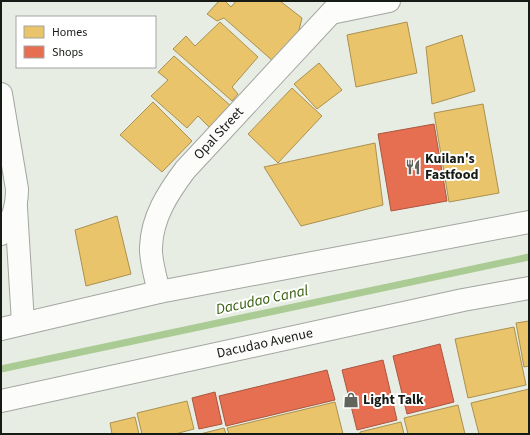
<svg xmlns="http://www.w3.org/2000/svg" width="530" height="435" viewBox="0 0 530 435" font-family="'Source Sans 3',sans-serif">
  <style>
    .homes { fill: #e9c46a; stroke: #aa9150 }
    .shops { fill: #e76f51; stroke: #a9563f }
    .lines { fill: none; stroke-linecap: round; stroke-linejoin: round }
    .stream { stroke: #aacb93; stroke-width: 7 }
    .minor-casing { stroke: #a2a69f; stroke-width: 24 }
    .major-casing { stroke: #a2a69f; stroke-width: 24 }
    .minor { stroke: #fcfcfb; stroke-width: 22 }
    .major { stroke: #fcfcfb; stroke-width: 22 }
    .labels { text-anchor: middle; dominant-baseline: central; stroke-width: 4; stroke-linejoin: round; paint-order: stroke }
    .street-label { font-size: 14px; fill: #171b15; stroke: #fff }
    .poi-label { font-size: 14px; font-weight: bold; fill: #171b15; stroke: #fff; text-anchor: start }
    .water-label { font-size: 15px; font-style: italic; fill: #335c0a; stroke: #fff }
  </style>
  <rect width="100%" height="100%" fill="#e8ede4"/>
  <g class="homes">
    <path d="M219 1H225L231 7 236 1H280L302 18 298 34 274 62 224 18 217 21 207 14Z"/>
    <path d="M220 22 258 57 232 87 238 94 232 101 173 49 186 36 195 46Z"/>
    <path d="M407 22 417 73 356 87 347 35Z"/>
    <path d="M462 35 475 91 432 104 426 47Z"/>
    <path d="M174 56 231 106 210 128 198 116 187 128 151 96 168 80 158 72Z"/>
    <path d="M319 63 342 90 317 109 294 84Z"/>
    <path d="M292 88 322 116 278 163 248 134Z"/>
    <path d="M153 102 192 141 162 172 120 135Z"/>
    <path d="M483 104 499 193 449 202 434 113Z"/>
    <path d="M375 143 383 205 301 226 264 167Z"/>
    <path d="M117 216 131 274 86 286 75 230Z"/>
    <path d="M529 321V366L524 367 516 323Z"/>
    <path d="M514 327 526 385 468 398 455 339Z"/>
    <path d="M529 389V434H479L471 403Z"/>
    <path d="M187 401 194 429 175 434H142L137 413Z"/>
    <path d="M335 402 343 434H229L227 428Z"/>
    <path d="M458 405 465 434H408L404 418Z"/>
    <path d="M135 417 139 434H112L110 423Z"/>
    <path d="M401 422 404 434H360V432Z"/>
    <path d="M224 428 226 434H200Z"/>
  </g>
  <g class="shops">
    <path d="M434 124 447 201 391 211 378 134Z"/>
    <path d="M440 344 454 402 407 414 393 356Z"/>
    <path d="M383 360 397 420 357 430 342 370Z"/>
    <path d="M327 370 335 400 226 426 219 396Z"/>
    <path d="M215 392 222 424 199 429 192 398Z"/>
  </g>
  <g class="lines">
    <path class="stream" d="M1 369 529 257"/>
    <defs>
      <g id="minor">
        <path d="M331 13 389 1"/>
        <path d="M1 94 17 189C17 207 13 221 1 234"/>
        <path d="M16 208 23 323"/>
        <path id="s1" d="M159 292C156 279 150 259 151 247 152 217 168 193 185 170L342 1"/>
      </g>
      <g id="major">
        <path d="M1 329 159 292 529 222"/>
        <path id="s2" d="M1 401 463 300 529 288"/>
      </g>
    </defs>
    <use href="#minor" class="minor-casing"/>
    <use href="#major" class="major-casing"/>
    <use href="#minor" class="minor"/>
    <use href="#major" class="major"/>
  </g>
  <defs>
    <symbol id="restaurant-bare" viewBox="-9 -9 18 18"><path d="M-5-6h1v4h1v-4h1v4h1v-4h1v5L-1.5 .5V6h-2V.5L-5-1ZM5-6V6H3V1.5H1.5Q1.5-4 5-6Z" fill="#60645d" stroke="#fff" stroke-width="2.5" paint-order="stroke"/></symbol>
    <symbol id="shop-bare" viewBox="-9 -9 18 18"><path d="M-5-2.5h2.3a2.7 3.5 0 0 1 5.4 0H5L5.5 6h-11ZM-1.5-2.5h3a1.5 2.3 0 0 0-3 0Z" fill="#60645d" stroke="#fff" stroke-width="2.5" paint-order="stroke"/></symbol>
  </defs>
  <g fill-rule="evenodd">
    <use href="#restaurant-bare" x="402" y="156" width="22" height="22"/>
    <use href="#shop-bare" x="340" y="389" width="22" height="22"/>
  </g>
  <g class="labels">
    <g class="street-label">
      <text stroke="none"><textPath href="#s1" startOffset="181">Opal Street</textPath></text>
      <text stroke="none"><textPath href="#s2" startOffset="270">Dacudao Avenue</textPath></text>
    </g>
    <g class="poi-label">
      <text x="425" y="159">Kuilan's<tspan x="425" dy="16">Fastfood</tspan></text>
      <text x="363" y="400">Light Talk</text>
    </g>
    <g class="water-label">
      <text transform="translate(262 300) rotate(-12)">Dacudao Canal</text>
    </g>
  </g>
  <rect width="530" height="435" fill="none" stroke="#171b15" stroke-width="4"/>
  <rect x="16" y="16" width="140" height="52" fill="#ffffff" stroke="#a2a4a1"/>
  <rect x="24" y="26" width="20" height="12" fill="#e9c46a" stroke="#a2a4a1"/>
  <text x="52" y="36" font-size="12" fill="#171b15">Homes</text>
  <rect x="24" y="46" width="20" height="12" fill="#e76f51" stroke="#a2a4a1"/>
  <text x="52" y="56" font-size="12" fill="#171b15">Shops</text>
</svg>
